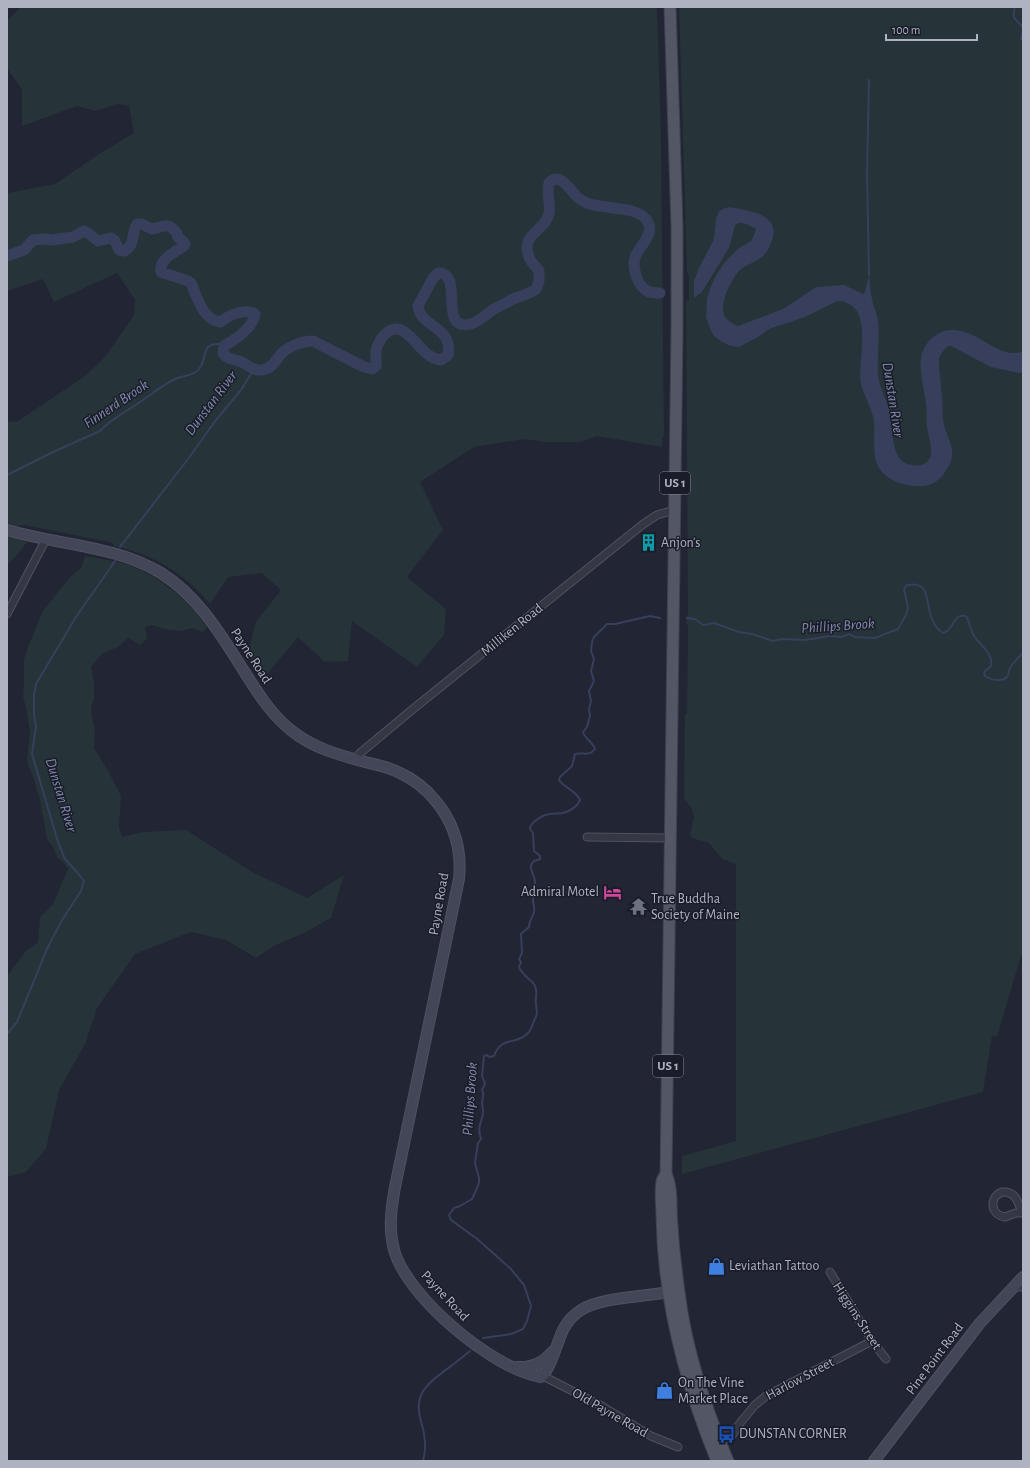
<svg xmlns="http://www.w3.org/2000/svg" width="1030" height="1468" viewBox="0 0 1030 1468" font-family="'Alegreya Sans',sans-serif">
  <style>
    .green { fill: #263338 }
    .water { fill: #383f5c }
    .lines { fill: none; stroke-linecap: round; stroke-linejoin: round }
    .stream { stroke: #383f5c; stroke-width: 2 }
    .river { stroke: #383f5c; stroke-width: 11 }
    .street-casing { stroke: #4f525f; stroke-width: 9 }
    .secondary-casing { stroke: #4f525f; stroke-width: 12 }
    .primary-casing { stroke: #3e414e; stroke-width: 13 }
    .street { stroke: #353744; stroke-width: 7 }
    .secondary { stroke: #434657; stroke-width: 10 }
    .primary { stroke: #535664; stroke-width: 11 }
    .labels { text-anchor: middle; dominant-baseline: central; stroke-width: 3; stroke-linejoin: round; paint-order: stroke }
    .shield { fill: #1a1d29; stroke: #828593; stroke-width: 1 }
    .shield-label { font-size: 13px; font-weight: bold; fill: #afb2c1 }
    .poi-label { font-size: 14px; fill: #afb2c1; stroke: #1a1d29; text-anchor: start }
    .street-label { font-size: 14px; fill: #afb2c1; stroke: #1a1d29 }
    .water-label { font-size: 15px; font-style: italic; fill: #818aac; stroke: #1a1d29 }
  </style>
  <rect width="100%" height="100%" fill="#212534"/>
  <g class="green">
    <path d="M21 7H657L661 138 664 437H662V447L597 436 581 442H544L525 439 474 447 420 482 443 530 407 577 446 609 444 635 417 667 352 621 348 661 325 662 298 637 262 680 251 664 252 662 247 658 256 622 281 590 262 573 228 577 210 604C183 572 154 555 114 546L113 543 109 542 24 525 16 526 7 524V422L18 421 85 376 105 357 134 315 135 300 117 273 54 302 43 279 7 291V193L55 184 99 154 134 133 129 106 117 104 96 111 77 106 22 126V90L7 68V21Z"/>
    <path d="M679 7H1023V949L997 1037 992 1035 983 1092 682 1174V1156L736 1141V864L722 859 709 843 692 838 690 834 694 817 692 809 684 798 685 715 687 713 688 627 686 622 687 615 688 614 686 301 689 300V278L687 270Z"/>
    <path d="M7 536 27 542 13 560 7 564Z"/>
    <path d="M85 556C99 559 114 560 128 565 160 576 187 599 207 627L205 630 202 632 192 628 181 631 169 630 151 625 145 627 147 639 140 645 128 638 118 647 102 654 91 667 94 681V699L91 706V712L95 732 94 748 107 769 121 796 119 827 122 837 143 832 186 830 254 873 307 898 344 875 331 918 304 933 276 945 256 958 226 940 191 932 135 954 97 1008 85 1044 59 1090 46 1149 26 1172 7 1177V976L25 952 38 942 40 917 53 904 68 869 65 864 57 857 53 847 47 839 40 800 34 780 27 761 30 732 26 707 23 697 24 680V660L27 649 43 611 69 578 81 568Z"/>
  </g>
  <path class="water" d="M729 207C746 210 782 214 772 240 770 246 768 251 763 256 756 263 745 264 738 272 730 282 720 302 724 315 726 320 733 324 738 326L783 309 816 287 844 285 863 294 865 292 869 275C870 283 870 292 872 299 873 306 877 313 878 320 880 338 877 356 878 374 879 388 887 399 890 412 893 428 890 465 913 465 917 466 924 465 927 462 929 460 931 457 931 454 932 445 928 435 927 427 926 419 927 411 926 403 924 388 919 372 921 358 922 350 927 342 933 337 968 312 995 364 1023 351V372L1019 373 991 367 951 346H948C942 352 938 356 939 365 940 376 941 387 942 398 943 407 942 416 944 425 951 448 959 453 943 475 935 485 925 487 913 486 897 484 878 476 875 457 873 445 875 433 874 421 872 408 864 396 861 384 857 364 872 315 849 304 844 301 840 300 835 302L805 317 769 329 758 337 739 347 731 346 722 342 714 336 711 331 706 317 707 298 710 289 715 277 724 263 739 248 751 241 753 238 756 229C750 225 740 220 735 225L730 245 727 251 702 292 694 298V281L699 268 714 239 716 219 718 213 722 209Z"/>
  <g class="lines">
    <g class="stream">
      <path d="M1015 7C1010 22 1021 21 1023 29 1023 32 1021 36 1021 39H1023"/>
      <path d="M869 80 867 173 869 275"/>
      <path d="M7 475 53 452 100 431C111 419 127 411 140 402 151 395 161 386 173 380 179 377 192 375 196 372 211 360 196 341 225 344"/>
      <path d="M120 547 188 459 216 420 241 390 254 369"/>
      <path d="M687 618 695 619C707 628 700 625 714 623L739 632 752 634 773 641 782 639 805 640 830 636 842 637 849 634 855 637 875 638 898 629 906 615 908 608 904 589 907 585C911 585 916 583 920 586 932 593 924 621 943 633 955 630 953 611 967 617 969 623 971 630 974 636 980 645 994 654 991 666L984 672 985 676C991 680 1004 683 1008 675 1009 673 1009 670 1010 668 1013 663 1019 657 1023 653"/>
      <path d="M7 1034 17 1022 47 949 62 920 81 891 84 881 77 872 65 859 58 842 32 754 36 726 34 714V694L36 684 76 617 115 561"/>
      <path d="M483 1338 511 1334 523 1329 527 1321 531 1306 524 1285 510 1268 476 1238 451 1220 449 1215 454 1208 460 1206 472 1199 477 1188 479 1183V1178L475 1163 478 1143 481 1139C476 1125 484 1120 483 1110 483 1108 482 1105 482 1103 482 1098 485 1095 482 1090L485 1084 482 1076 484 1056 487 1055 489 1057 494 1056C502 1035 516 1046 528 1033 532 1029 532 1026 534 1021 538 1013 537 1014 536 1004 535 998 538 992 535 986 532 979 524 978 519 967L521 962 519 959 522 953 521 934 529 927C529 920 533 918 534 912 535 908 533 904 533 900 533 894 535 888 535 881 534 874 527 867 534 861L540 859V856L534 851 533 833C523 826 542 815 550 814 554 813 559 814 563 813 570 811 577 807 580 800 576 790 564 788 559 780L560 777 572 766 575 754C582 752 589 757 595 749 593 742 585 739 583 732L587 727 590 716 589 709 591 701 589 691 594 681 591 671 594 659 591 651 592 642 594 637 607 624H615L650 616 660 618"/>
      <path d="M423 1461C427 1448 425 1434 421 1421 411 1389 435 1379 455 1363 460 1359 465 1355 470 1351"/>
    </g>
    <path class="river" d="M7 256 24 250 33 240 46 239 51 240 73 237 84 231 88 233 98 241 111 238 115 241 119 250 124 251C136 245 131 234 137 224H141L152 229C161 228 167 221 175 231 177 233 177 235 178 237 181 240 183 240 185 244L184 246C175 252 159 259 161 272L188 281 191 283C197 297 203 320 220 322 224 320 227 317 232 315 238 312 249 310 255 314 254 324 241 336 232 341 230 343 226 344 224 346L223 353C227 360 235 359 242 362 247 365 252 369 258 370 271 371 275 361 282 353 289 346 303 341 313 341L364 367 372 369 376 366C377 360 375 355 376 350 380 336 393 321 407 334 419 343 425 358 441 360L448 355C453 325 421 329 418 306L433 278 438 273C465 272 437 332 470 324 480 322 488 312 496 308 502 305 507 302 513 299 521 296 529 294 536 289L539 281V271C537 267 532 264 530 259 518 235 545 231 549 214 551 204 546 193 549 183 559 173 566 185 573 192 576 197 582 201 587 203 603 210 639 205 648 222 654 235 641 244 636 255 631 266 637 285 647 291 651 293 655 293 660 293"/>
    <defs>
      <g id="street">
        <path d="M7 614 46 539"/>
        <path d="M356 760 359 754 413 709 642 525 657 515 674 510"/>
        <path d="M587 837 670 838"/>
        <path d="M1002 1192C1017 1191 1017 1203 1023 1213H1016L1005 1217C990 1215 989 1197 1002 1192Z"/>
        <path d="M830 1272 872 1341 886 1359"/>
        <path d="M1013 1287H1023"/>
        <path d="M543 1376 600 1405 651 1436 678 1447"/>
        <path d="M713 1436 736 1428 755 1405 766 1396 872 1341"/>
        <path d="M717 1443C725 1440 733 1438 736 1428"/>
      </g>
      <g id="secondary">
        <path d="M7 530C58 545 114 545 161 573 201 598 224 640 249 679 261 698 274 717 292 731 313 748 339 755 365 762 377 765 389 767 400 773 413 779 425 788 434 799 454 822 462 850 459 879L395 1187C391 1209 388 1231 395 1253 410 1299 493 1369 541 1377 549 1373 558 1340 563 1330 567 1322 573 1315 581 1310 600 1297 651 1296 676 1291"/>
        <path d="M517 1367C532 1368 543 1363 552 1352"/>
        <path d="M874 1461 980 1323 1023 1277"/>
      </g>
      <g id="primary">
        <path d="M670 7 677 226V330L666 1174C673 1189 670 1208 672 1225 673 1247 676 1269 679 1292 686 1350 705 1407 728 1461"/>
        <path d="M666 1174C665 1176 662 1179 662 1182 660 1191 662 1206 662 1215 663 1300 685 1383 717 1461"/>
      </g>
    </defs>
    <use href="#street" class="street-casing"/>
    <use href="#secondary" class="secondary-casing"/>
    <use href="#primary" class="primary-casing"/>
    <use href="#street" class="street"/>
    <use href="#secondary" class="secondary"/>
    <use href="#primary" class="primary"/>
  </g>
  <defs>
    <symbol id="building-bare" viewBox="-9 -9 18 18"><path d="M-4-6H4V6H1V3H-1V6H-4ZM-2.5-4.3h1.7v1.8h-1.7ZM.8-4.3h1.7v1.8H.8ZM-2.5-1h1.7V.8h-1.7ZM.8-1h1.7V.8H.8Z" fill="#0f9aa8" stroke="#1a1d29" stroke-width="2.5" paint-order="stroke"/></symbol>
    <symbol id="hotel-bare" viewBox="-9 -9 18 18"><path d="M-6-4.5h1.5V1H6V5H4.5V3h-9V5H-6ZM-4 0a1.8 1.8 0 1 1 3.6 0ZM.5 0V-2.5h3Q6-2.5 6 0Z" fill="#d1479c" stroke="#1a1d29" stroke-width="2.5" paint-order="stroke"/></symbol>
    <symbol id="temple-bare" viewBox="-9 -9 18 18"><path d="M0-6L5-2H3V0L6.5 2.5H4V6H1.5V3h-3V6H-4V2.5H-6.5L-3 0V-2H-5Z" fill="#6b7280" stroke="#1a1d29" stroke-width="2.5" paint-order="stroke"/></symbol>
    <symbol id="shop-bare" viewBox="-9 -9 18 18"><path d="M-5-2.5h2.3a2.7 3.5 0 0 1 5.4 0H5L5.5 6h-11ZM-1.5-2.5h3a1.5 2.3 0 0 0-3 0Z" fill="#3f7fe0" stroke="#1a1d29" stroke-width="2.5" paint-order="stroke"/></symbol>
    <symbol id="bus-bare" viewBox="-9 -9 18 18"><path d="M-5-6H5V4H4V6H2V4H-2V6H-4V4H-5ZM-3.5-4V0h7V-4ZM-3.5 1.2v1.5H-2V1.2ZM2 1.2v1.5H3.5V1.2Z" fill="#1a4fb4" stroke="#1a1d29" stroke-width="2.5" paint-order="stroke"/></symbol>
  </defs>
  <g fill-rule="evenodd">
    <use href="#building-bare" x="636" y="530" width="25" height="25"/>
    <use href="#hotel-bare" x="600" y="880" width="25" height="25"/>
    <use href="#temple-bare" x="626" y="894" width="25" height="25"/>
    <use href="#shop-bare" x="704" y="1254" width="25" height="25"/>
    <use href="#shop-bare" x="652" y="1378" width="25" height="25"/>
    <use href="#bus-bare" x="714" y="1422" width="25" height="25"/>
  </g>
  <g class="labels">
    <g class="shield">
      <rect x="660" y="472" width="30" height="22" rx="3"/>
      <rect x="653" y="1055" width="30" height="22" rx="3"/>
    </g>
    <g class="shield-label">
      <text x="675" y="483">US 1</text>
      <text x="668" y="1066">US 1</text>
    </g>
    <g class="poi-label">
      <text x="661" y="543">Anjon's</text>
      <text x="599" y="892" text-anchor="end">Admiral Motel</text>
      <text x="651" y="899">True Buddha<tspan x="651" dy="16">Society of Maine</tspan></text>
      <text x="729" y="1266">Leviathan Tattoo</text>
      <text x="678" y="1383">On The Vine<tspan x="678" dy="16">Market Place</tspan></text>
      <text x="739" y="1434">DUNSTAN CORNER</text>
    </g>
    <g class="street-label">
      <text transform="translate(512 630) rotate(-39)">Milliken Road</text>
      <text transform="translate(251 656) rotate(57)">Payne Road</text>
      <text transform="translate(439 904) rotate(-80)">Payne Road</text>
      <text transform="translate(445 1296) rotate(47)">Payne Road</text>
      <text transform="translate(857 1316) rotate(57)">Higgins Street</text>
      <text transform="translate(935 1359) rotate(-53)">Pine Point Road</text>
      <text transform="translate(800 1379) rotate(-28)">Harlow Street</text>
      <text transform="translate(610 1413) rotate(30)">Old Payne Road</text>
    </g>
    <g class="water-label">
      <text transform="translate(893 400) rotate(81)">Dunstan River</text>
      <text transform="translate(211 403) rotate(-53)">Dunstan River</text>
      <text transform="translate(116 404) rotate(-34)">Finnerd Brook</text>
      <text transform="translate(838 626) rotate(-4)">Phillips Brook</text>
      <text transform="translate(61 795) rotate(73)">Dunstan River</text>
      <text transform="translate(470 1099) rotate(-86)">Phillips Brook</text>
    </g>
  </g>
  <rect width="1030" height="1468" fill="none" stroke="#afb2c1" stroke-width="16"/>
  <path d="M886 34v6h91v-6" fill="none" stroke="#afb2c1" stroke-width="2"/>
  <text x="892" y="34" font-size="12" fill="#afb2c1" stroke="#1a1d29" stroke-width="3" paint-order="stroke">100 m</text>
</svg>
